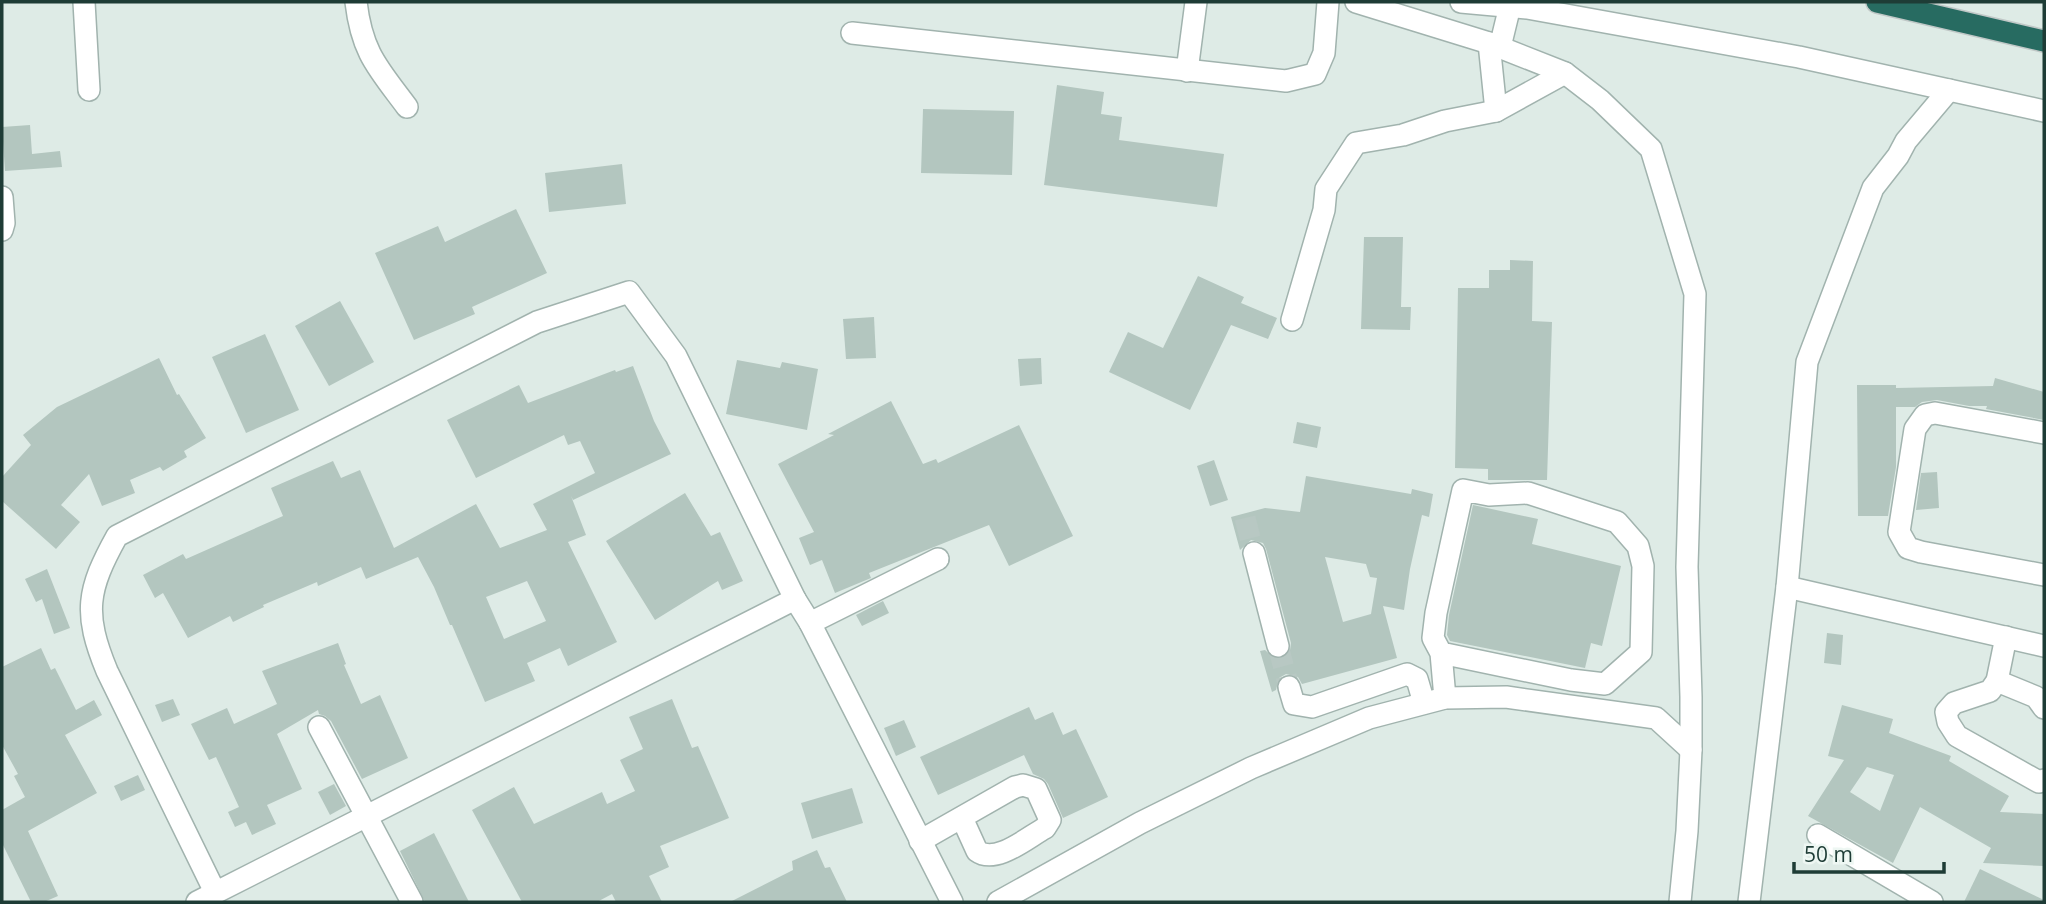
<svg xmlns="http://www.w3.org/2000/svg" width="2046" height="904" viewBox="0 0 2046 904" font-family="'Open Sans',sans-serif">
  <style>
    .building { fill: #b3c6bf; fill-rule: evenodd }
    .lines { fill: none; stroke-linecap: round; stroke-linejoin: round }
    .minor-tunnel { stroke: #b8c8c3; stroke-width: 21; stroke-dasharray: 21 10; stroke-linecap: butt }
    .minor-casing { stroke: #a1b3ae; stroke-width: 24 }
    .highway-casing { stroke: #c0c8c7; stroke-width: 24 }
    .minor { stroke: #fff; stroke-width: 21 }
    .highway { stroke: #276b61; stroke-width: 21 }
  </style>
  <rect width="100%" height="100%" fill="#deebe6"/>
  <g class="building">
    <path d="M1057 85 1104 92 1101 114 1122 117 1119 140 1224 154 1217 207 1044 185Z"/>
    <path d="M923 109 1014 111 1012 175 921 173Z"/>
    <path d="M30 125 32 154 60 151 62 167 5 171 2 127Z"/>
    <path d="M622 164 626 204 549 212 545 173Z"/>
    <path d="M516 209 547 273 472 307 475 314 414 340 375 253 438 226 445 242Z"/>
    <path d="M1364 237H1403L1401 307H1411L1410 330 1361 329Z"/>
    <path d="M1510 260 1533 261 1532 321 1552 322 1547 480H1488V469L1455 468 1458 288H1489V270H1510Z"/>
    <path d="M1198 276 1244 297 1241 303 1277 318 1268 339 1231 325 1190 410 1109 372 1128 332 1163 348Z"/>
    <path d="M340 301 374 362 329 386 295 326Z"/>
    <path d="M874 317 876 358 846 359 843 319Z"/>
    <path d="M265 334 299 410 246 433 212 357Z"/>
    <path d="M159 358 177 395 179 394 206 438 184 451 187 457 163 471 160 467 130 480 135 493 102 506 89 474 61 505 80 522 56 549 2 501V477L31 445 23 435 57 407Z"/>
    <path d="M1041 358 1042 384 1020 386 1018 359Z"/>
    <path d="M737 360 780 368 782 362 818 369 807 430 726 414Z"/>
    <path d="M633 366 654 421 671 454 573 500 571 496 586 535 568 542 617 642 568 666 560 648 527 663 535 681 485 702 452 625H450L434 587 418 557 366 579 361 567 318 586 317 582 263 605 264 607 233 622 230 616 188 638 163 593 155 598 143 575 183 554 186 559 283 516 271 488 333 461 341 478 360 470 394 548 476 504 500 548 547 530 533 504 595 473 580 441 568 445 564 435 476 478 447 420 519 385 528 403 615 370 616 372ZM527 581 546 621 504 639 486 597Z"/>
    <path d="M1995 378 2044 392V420L1986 409 1987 406H1969L1937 400 1922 402 1915 407H1896V467L1888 516H1858L1857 385H1896V388L1993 386Z"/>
    <path d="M891 401 923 464 936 459 938 463 1019 425 1073 536 1009 566 989 525 869 573 871 578 835 593 822 560 810 565 799 538 814 532 778 464 834 435 828 434Z"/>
    <path d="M1297 422 1321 427 1317 448 1293 443Z"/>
    <path d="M1214 460 1228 500 1210 506 1197 466Z"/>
    <path d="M1937 472 1939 508 1916 510 1921 473Z"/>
    <path d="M1306 476 1411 494 1412 489 1433 494 1429 517 1422 515 1410 569 1404 610 1383 606 1397 658 1302 684 1298 677 1286 674 1279 678 1276 690 1272 692 1260 651 1265 650 1274 658H1282L1290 650 1291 643 1266 549 1263 543 1251 540 1240 550 1231 517 1265 508 1300 512ZM1325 557 1366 564 1370 577 1377 578 1371 614 1343 622Z"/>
    <path d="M685 493 711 536 720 532 743 581 722 590 718 581 655 620 606 541Z"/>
    <path d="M1473 505 1538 519 1532 544 1621 566 1602 646 1591 643 1585 668 1450 641 1447 635 1449 615Z"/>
    <path d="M47 569 70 628 54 634 42 599 36 602 25 579Z"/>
    <path d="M883 601 889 613 862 626 856 615Z"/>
    <path d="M1827 633 1843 635 1841 665 1824 663Z"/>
    <path d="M338 643 346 664 344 665 361 704 380 695 408 758 362 779 331 721 325 716 319 714 318 710 277 734 302 789 267 805 276 824 252 835 246 822 235 827 228 812 239 807 216 757 209 760 191 724 227 708 234 724 277 704 262 671Z"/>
    <path d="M41 648 51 670 55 668 76 710 94 700 102 715 65 735 97 793 28 831 58 896 44 902H31L2 843V810L25 797 14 776 18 774 2 745V667Z"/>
    <path d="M173 699 180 715 162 722 155 705Z"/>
    <path d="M672 699 692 748 698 746 729 818 660 846 669 867 649 876 662 902H616L612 894 597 902H522L472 810 514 787 534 824 602 792 607 804 635 791 620 760 643 749 629 717Z"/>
    <path d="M1842 705 1893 719 1889 733 1951 756 1949 761 2009 796 2000 812 2044 814V866L1983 863 1991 848 1920 807 1893 863 1808 816 1844 760 1828 756ZM1867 767 1894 775 1880 811 1850 792Z"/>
    <path d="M1029 707 1035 720 1053 712 1063 735 1076 729 1108 797 1063 818 1048 784 1044 779 1033 774 1024 755 938 795 920 757Z"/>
    <path d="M904 720 916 747 896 756 884 728Z"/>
    <path d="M138 775 145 790 121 801 114 786Z"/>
    <path d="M334 784 346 806 330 815 318 792Z"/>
    <path d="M852 788 863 823 812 839 801 803Z"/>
    <path d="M434 833 469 902H425L400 851Z"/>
    <path d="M817 850 825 868 830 867 847 902H730L793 870 792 861Z"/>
    <path d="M1980 869 2044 900V902H1964Z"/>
  </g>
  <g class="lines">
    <g class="minor-tunnel">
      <path d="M1245 518 1254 553"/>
      <path d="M1278 646 1289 687"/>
    </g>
    <defs>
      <g id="minor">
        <path d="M84 2 89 90"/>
        <path d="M356 2C362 53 378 68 407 107"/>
        <path d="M1356 2 1489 43 1565 73 1600 100 1651 149 1695 294 1687 567 1691 697V750L1687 831 1680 902"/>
        <path d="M1461 2 1527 8 1799 57 2044 111"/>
        <path d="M852 33 1286 81 1315 74 1324 53 1328 2"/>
        <path d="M1489 43 1496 111"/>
        <path d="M1500 47 1510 6"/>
        <path d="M1187 71 1196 2"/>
        <path d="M2 197 4 223 2 230"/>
        <path d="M1292 320 1324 210 1326 189 1356 143 1403 135 1445 121 1496 111 1565 73"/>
        <path d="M2044 433 1935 413 1925 415 1915 429 1899 532 1908 548 1921 552 2044 575"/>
        <path d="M1254 553 1278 646"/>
        <path d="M1787 587 2044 646"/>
        <path d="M810 623 938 559"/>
        <path d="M2006 637 1997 681 1990 691 1954 703 1946 712 1948 722 1957 736 2039 782 2044 780"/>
        <path d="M1441 653 1571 680 1605 684 1641 652 1643 566 1638 546 1617 522 1528 493 1489 495 1463 490 1436 613 1433 638 1441 653 1445 698"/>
        <path d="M1997 681 2036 697 2044 708"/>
        <path d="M1289 687 1294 704 1312 707 1407 674 1417 679 1424 703"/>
        <path d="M319 727 412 902"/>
        <path d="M1818 835 1932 902"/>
        <path d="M920 841 1015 787 1023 785 1036 789 1050 820 1045 828C1028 837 996 865 977 851L962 818"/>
        <path d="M215 892 107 671C83 613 87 590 117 536L537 322 629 292 676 356 795 599 810 623 952 902"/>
        <path d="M197 902 795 599"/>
        <path d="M998 902 1140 823 1251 768 1369 718 1445 698 1506 697 1656 718 1691 750"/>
        <path d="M1749 902 1787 587 1807 362 1873 188 1898 156 1906 141 1949 90"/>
      </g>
      <path id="highway" d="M1877 2 2044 41"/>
    </defs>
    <use href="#minor" class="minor-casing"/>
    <use href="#highway" class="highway-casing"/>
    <use href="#minor" class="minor"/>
    <use href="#highway" class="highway"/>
  </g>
  <rect width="2046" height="904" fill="none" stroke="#1e3c36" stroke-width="7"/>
  <path d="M1794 862v10h150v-10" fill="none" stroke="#1e3c36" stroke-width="3.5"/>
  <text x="1804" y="862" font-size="21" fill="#1e3c36" stroke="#eef7f3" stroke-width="5" paint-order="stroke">50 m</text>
</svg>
